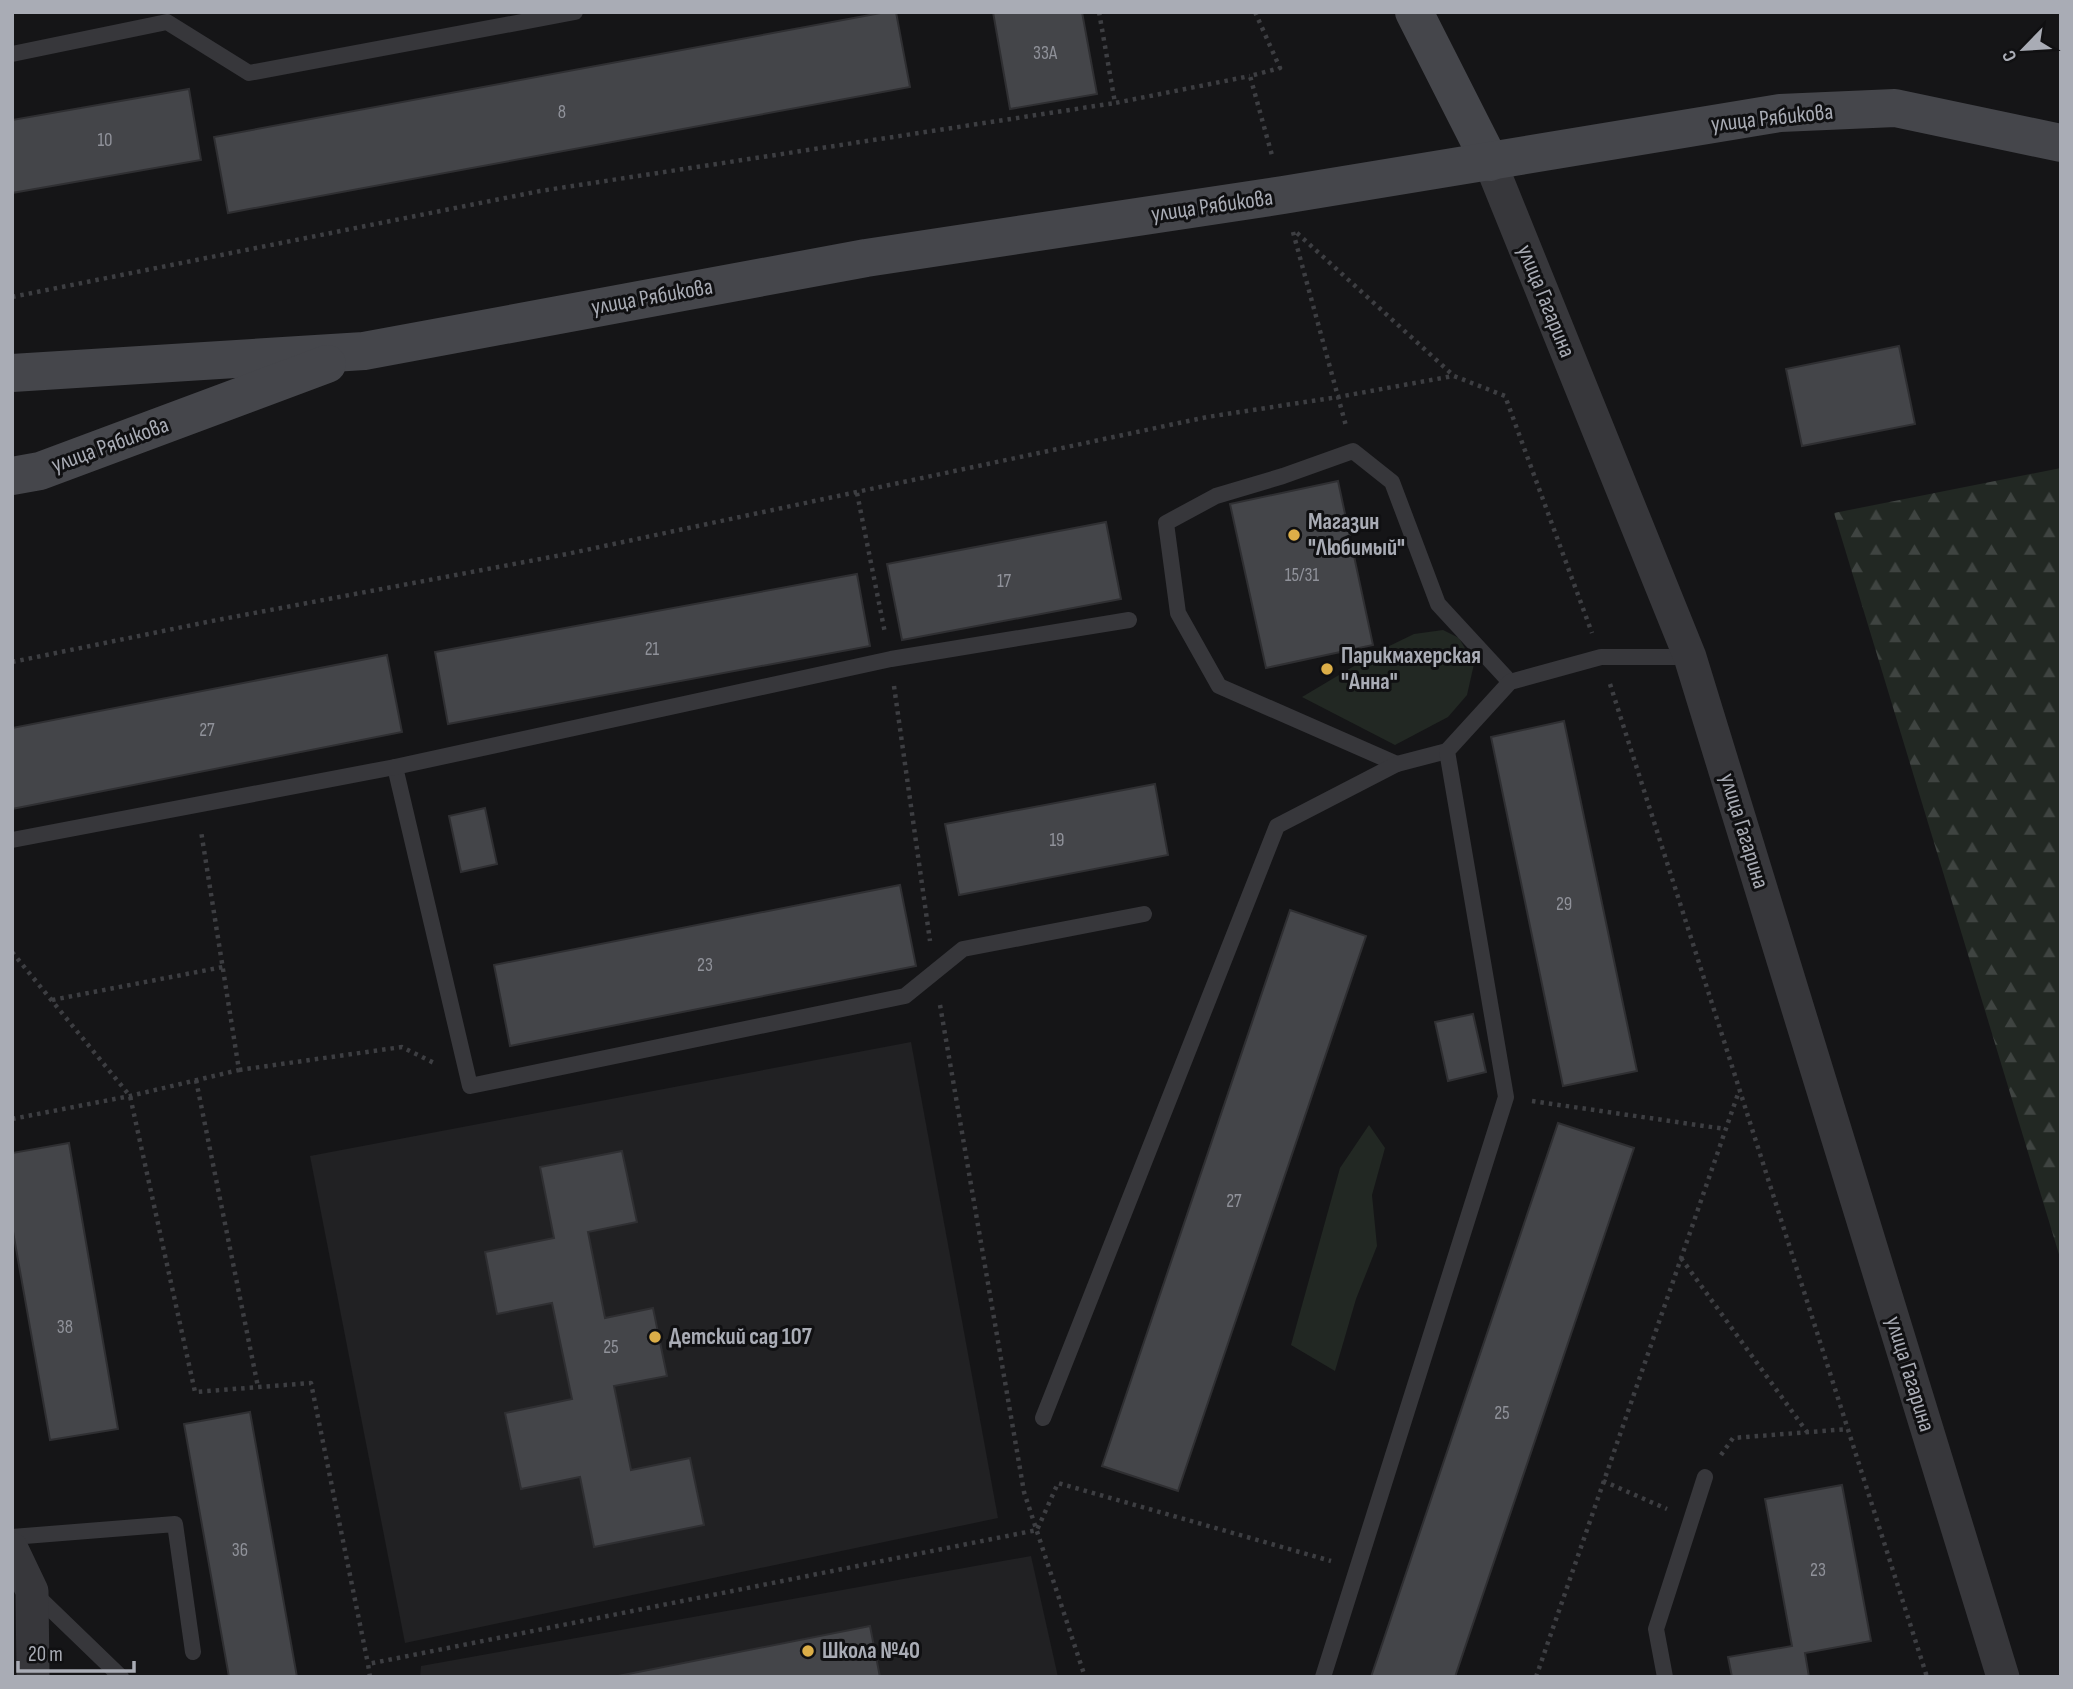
<svg xmlns="http://www.w3.org/2000/svg" width="2073" height="1689" viewBox="0 0 2073 1689" font-family="'Sofia Sans Condensed',sans-serif">
  <style>
    .built { fill: #212123 }
    .green { fill: #222823 }
    .forest { fill: url(#forest-firs) }
    .building { fill: #444549; stroke: #2f2f32; stroke-width: 2 }
    .lines { fill: none; stroke-linecap: round; stroke-linejoin: round }
    .path { stroke: #3d3e42; stroke-width: 4.5; stroke-dasharray: 3.5 5; stroke-linecap: butt }
    .lane { stroke: #37373b; stroke-width: 16 }
    .street { stroke: #37373b; stroke-width: 33 }
    .secondary { stroke: #45464b; stroke-width: 38 }
    .poi-dot { fill: #dcae48; stroke: #101012; stroke-width: 2.5 }
    .labels { text-anchor: middle; dominant-baseline: central; stroke-width: 6; stroke-linejoin: round; paint-order: stroke }
    .number-label { font-size: 19px; fill: #90929a }
    .street-label { font-size: 23px; fill: #a9acb5; stroke: #101012 }
    .poi-label { font-size: 23px; font-weight: bold; fill: #a9acb5; stroke: #101012; text-anchor: start }
  </style>
  <defs>
    <pattern id="forest-firs" width="22" height="20" patternUnits="userSpaceOnUse" patternTransform="scale(1.75)"><rect width="22" height="20" fill="#222823"/><path d="M5 1l3.5 6h-7zM16 11l3.5 6h-7z" fill="#3f4441"/></pattern>
  </defs>
  <rect width="100%" height="100%" fill="#151517"/>
  <g class="built">
    <path d="M911 1042 998 1518 405 1643 310 1156Z"/>
    <path d="M1031 1556 1058 1677H420L421 1666Z"/>
  </g>
  <g class="green">
    <path d="M1443 630 1459 638 1474 664 1467 695 1448 717 1395 745 1302 697 1381 650 1414 634Z"/>
    <path d="M1369 1125 1385 1148 1372 1195 1377 1246 1356 1299 1335 1371 1291 1345 1340 1168Z"/>
  </g>
  <path class="forest" d="M2061 468V1261L1834 513Z"/>
  <g class="building">
    <path d="M886 12H896L910 87 228 213 214 137Z"/>
    <path d="M993 12H1082L1097 94 1010 109Z"/>
    <path d="M189 89 201 160 12 193V120Z"/>
    <path d="M1899 346 1915 424 1802 446 1786 369Z"/>
    <path d="M1338 481 1373 645 1266 668 1230 504Z"/>
    <path d="M1106 522 1121 599 902 640 887 564Z"/>
    <path d="M857 574 870 646 448 724 435 652Z"/>
    <path d="M387 655 402 732 12 809V728Z"/>
    <path d="M1564 721 1637 1071 1563 1086 1491 737Z"/>
    <path d="M1155 784 1168 855 959 895 945 824Z"/>
    <path d="M485 808 497 864 461 872 449 816Z"/>
    <path d="M900 885 916 966 510 1046 494 965Z"/>
    <path d="M1290 910 1366 936 1178 1491 1102 1466Z"/>
    <path d="M1473 1014 1486 1072 1448 1081 1435 1022Z"/>
    <path d="M1558 1123 1634 1148 1455 1677H1371Z"/>
    <path d="M69 1143 118 1429 50 1440 12 1226V1153Z"/>
    <path d="M622 1151 637 1222 588 1232 605 1318 653 1308 667 1376 614 1386 631 1470 690 1458 704 1525 594 1547 580 1477 521 1489 505 1413 572 1399 552 1303 497 1314 485 1252 554 1238 540 1167Z"/>
    <path d="M250 1412 297 1677H229L184 1424Z"/>
    <path d="M1842 1485 1871 1641 1805 1653 1809 1677H1732L1728 1657 1792 1646 1765 1499Z"/>
    <path d="M870 1626 880 1677H613Z"/>
  </g>
  <g class="lines">
    <g class="path">
      <path d="M1099 12 1115 103 1250 76"/>
      <path d="M1255 12 1280 68 1250 76 1273 159"/>
      <path d="M1293 232 1346 426"/>
      <path d="M1297 233 1454 376 1505 396 1592 633"/>
      <path d="M12 297 540 191 1115 103"/>
      <path d="M857 493 885 633"/>
      <path d="M12 662 212 621 567 554 1207 417 1338 397 1453 376"/>
      <path d="M1610 684 1927 1677"/>
      <path d="M894 686 930 941"/>
      <path d="M12 952 130 1096 195 1392 311 1383 368 1664"/>
      <path d="M52 1000 223 967"/>
      <path d="M940 1005 1024 1492 1085 1677"/>
      <path d="M239 1070 402 1047 436 1064"/>
      <path d="M196 1080 258 1387"/>
      <path d="M1532 1101 1725 1129"/>
      <path d="M12 1119 130 1096 239 1070 201 831"/>
      <path d="M1681 1258 1807 1432"/>
      <path d="M1721 1455 1733 1438 1848 1429"/>
      <path d="M1603 1481 1667 1509"/>
      <path d="M370 1677 368 1664 1037 1530 1058 1483 1331 1561"/>
      <path d="M1536 1677 1739 1091"/>
    </g>
    <g class="lane">
      <path d="M12 54 167 22 249 73 575 12"/>
      <path d="M1397 764 1219 686 1178 613 1166 523 1216 496 1283 476 1353 451 1392 482 1438 604 1510 682"/>
      <path d="M395 767 470 1086 905 996 963 949 1144 914"/>
      <path d="M12 840 395 767 891 659 1129 620"/>
      <path d="M1043 1418 1277 826 1397 764 1447 751"/>
      <path d="M12 1537 175 1524 193 1652"/>
      <path d="M34 1593 121 1677"/>
      <path d="M1323 1677 1506 1097 1447 751 1510 682 1601 657H1690"/>
      <path d="M1665 1677 1656 1629 1705 1477"/>
    </g>
    <g class="street">
      <path d="M1490 162 1690 657 2003 1677"/>
      <path d="M12 1549 32 1591 33 1677"/>
    </g>
    <g class="secondary">
      <path d="M1414 12 1490 162"/>
      <path d="M12 373 364 351 866 258 1283 195 1780 113 1895 108 2061 143"/>
      <path d="M12 476 40 471 327 364"/>
    </g>
  </g>
  <g class="poi-dot">
    <circle cx="1294" cy="535" r="7"/>
    <circle cx="1327" cy="669" r="7"/>
    <circle cx="655" cy="1337" r="7"/>
    <circle cx="808" cy="1651" r="7"/>
  </g>
  <g class="labels">
    <g class="number-label">
      <text x="1045" y="53">33А</text>
      <text x="562" y="112">8</text>
      <text x="105" y="140">10</text>
      <text x="1302" y="575">15/31</text>
      <text x="1004" y="581">17</text>
      <text x="652" y="649">21</text>
      <text x="207" y="730">27</text>
      <text x="1057" y="840">19</text>
      <text x="1564" y="904">29</text>
      <text x="705" y="965">23</text>
      <text x="1234" y="1201">27</text>
      <text x="65" y="1327">38</text>
      <text x="611" y="1347">25</text>
      <text x="1502" y="1413">25</text>
      <text x="240" y="1550">36</text>
      <text x="1818" y="1570">23</text>
    </g>
    <g class="street-label">
      <text transform="translate(1772 118) rotate(-6)">улица Рябикова</text>
      <text transform="translate(1212 206) rotate(-8)">улица Рябикова</text>
      <text transform="translate(652 297) rotate(-10)">улица Рябикова</text>
      <text transform="translate(1546 301) rotate(68)">улица Гагарина</text>
      <text transform="translate(110 445) rotate(-20)">улица Рябикова</text>
      <text transform="translate(1744 831) rotate(73)">улица Гагарина</text>
      <text transform="translate(1910 1374) rotate(73)">улица Гагарина</text>
    </g>
    <g class="poi-label">
      <text x="1308" y="522">Магазин<tspan x="1308" dy="26">"Любимый"</tspan></text>
      <text x="1341" y="656">Парикмахерская<tspan x="1341" dy="26">"Анна"</tspan></text>
      <text x="669" y="1337">Детский сад 107</text>
      <text x="822" y="1651">Школа №40</text>
    </g>
  </g>
  <rect width="2073" height="1689" fill="none" stroke="#a9acb5" stroke-width="28"/>
  <g transform="translate(2024 49) rotate(245)" stroke="#101012" stroke-width="5" paint-order="stroke">
  <path d="M0-5L12 26L0 18L-12 26Z" fill="#a9acb5"/>
  <text y="-10" font-size="19" font-weight="bold" text-anchor="middle" fill="#a9acb5">С</text>
  </g>
  <path d="M18 1661v10h116v-10" fill="none" stroke="#a9acb5" stroke-width="3.5"/>
  <text x="28" y="1661" font-size="21" fill="#a9acb5" stroke="#101012" stroke-width="5" paint-order="stroke">20 m</text>
</svg>
